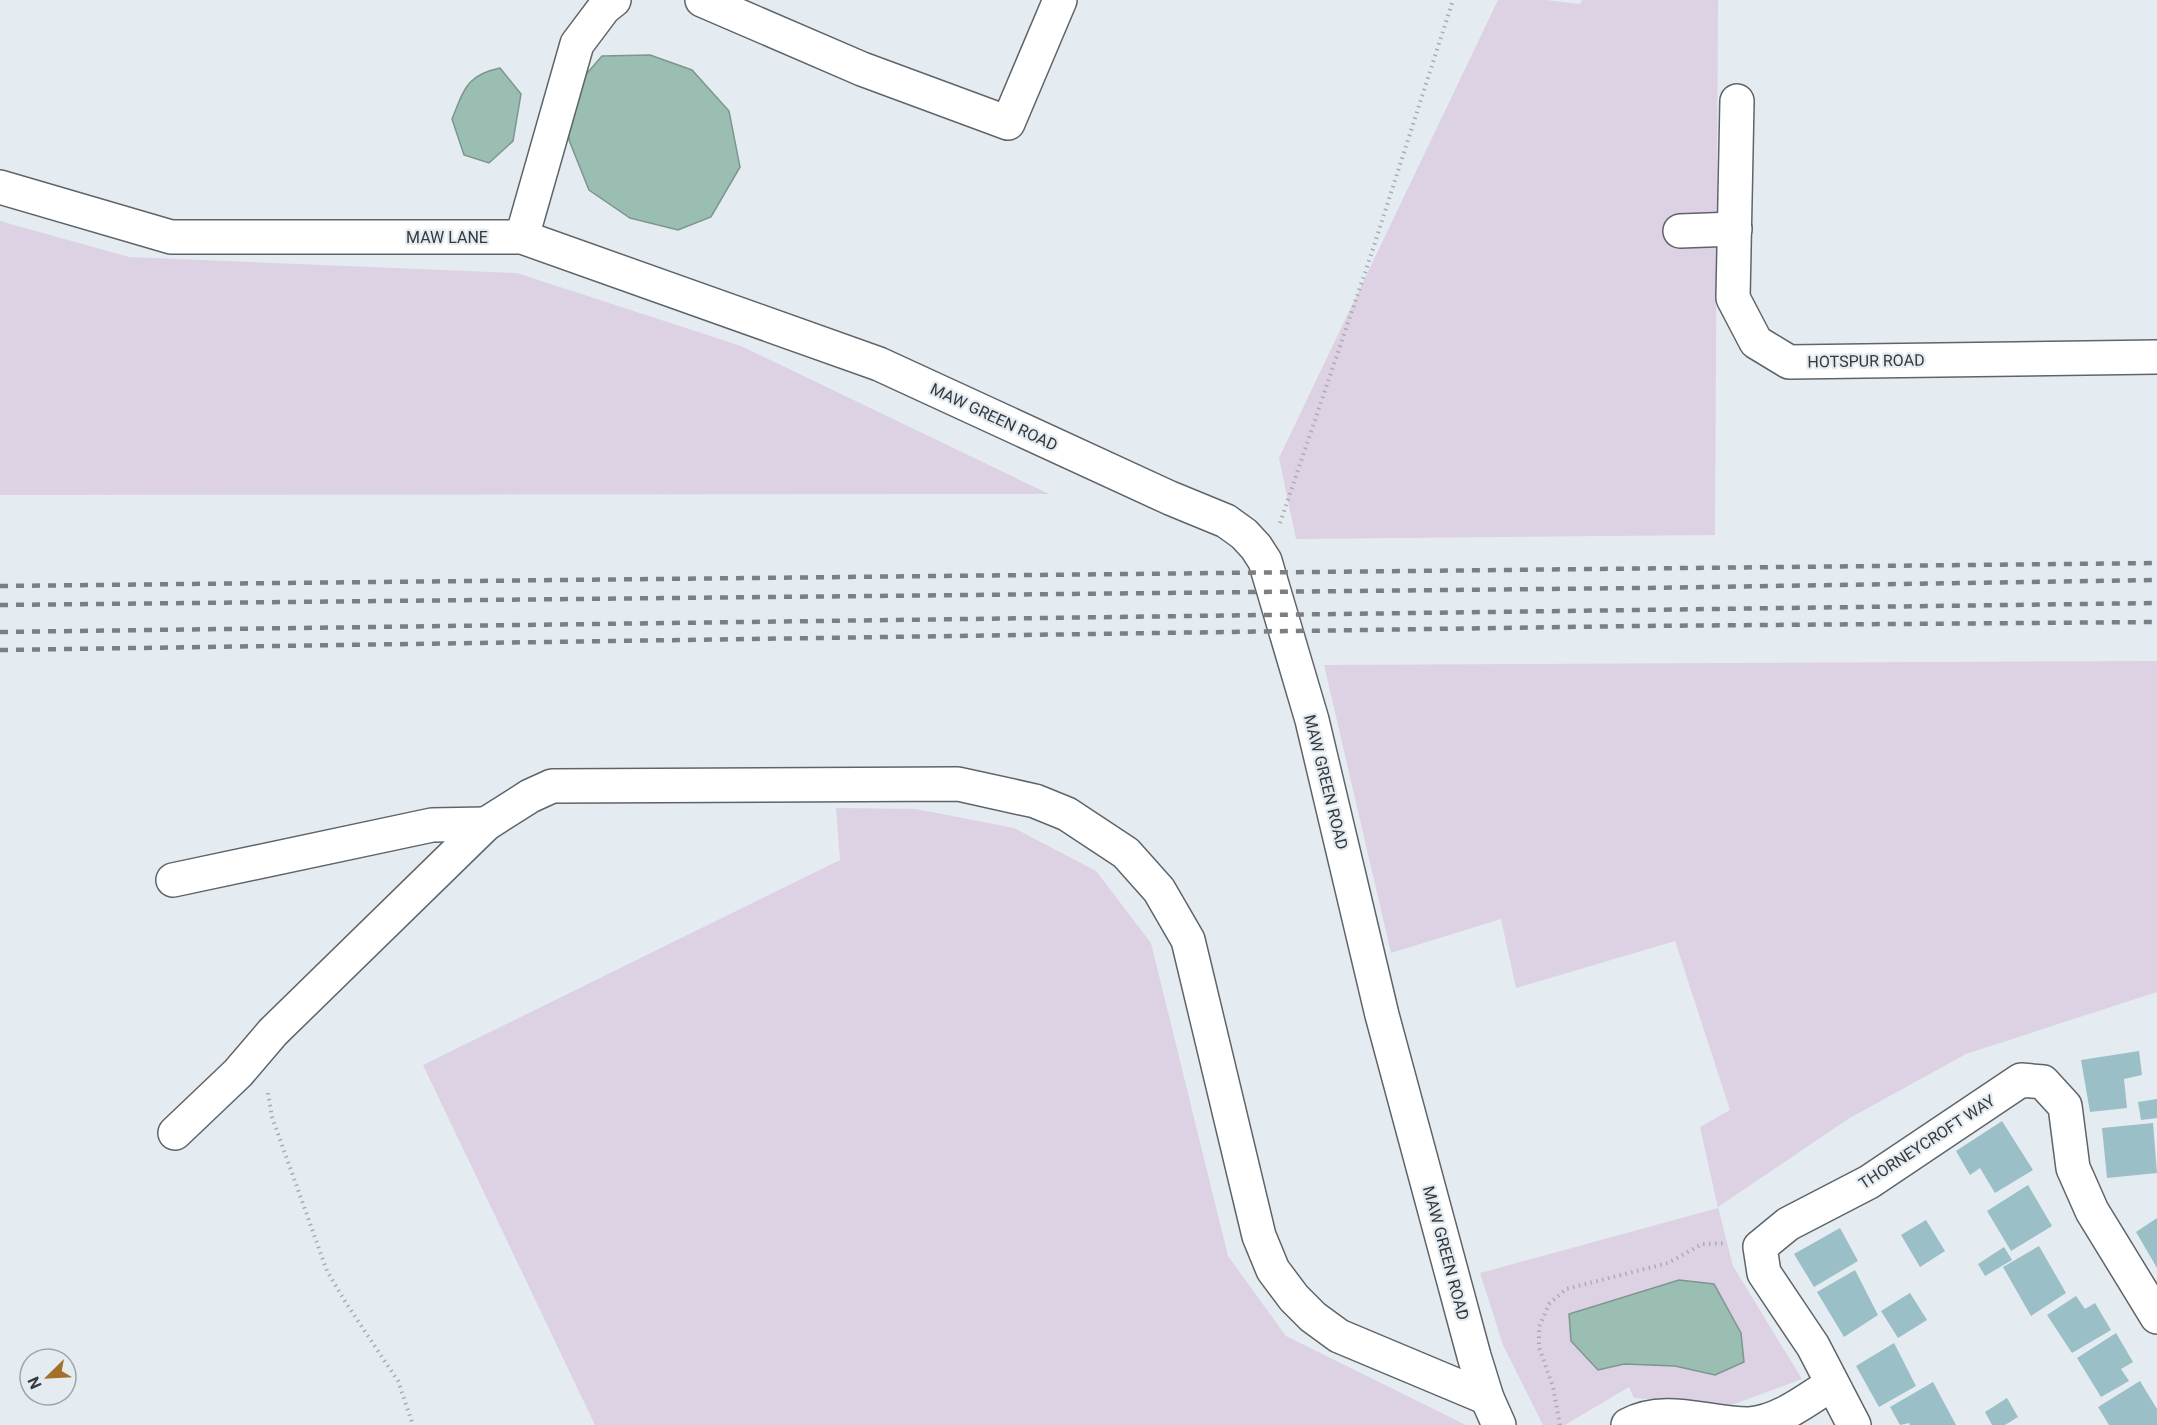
<svg xmlns="http://www.w3.org/2000/svg" width="2157" height="1425" viewBox="0 0 2157 1425" font-family="Roboto,sans-serif">
  <style>
    .green { fill: #ddd1e4 }
    .water { fill: #9bbeb3; stroke: #7d968f; stroke-width: 1.5 }
    .building { fill: #9abfc6 }
    .lines { fill: none; stroke-linecap: round; stroke-linejoin: round }
    .minor-casing { stroke: #5e646a; stroke-width: 36 }
    .path { stroke: #a7aeb3; stroke-width: 4; stroke-dasharray: 1.5 4.5; stroke-linecap: butt }
    .minor { stroke: #fff; stroke-width: 33 }
    .rail { stroke: #7a7f84; stroke-width: 4.5; stroke-dasharray: 8 8; stroke-linecap: butt }
    .labels { text-anchor: middle; dominant-baseline: central; stroke-width: 4.5; stroke-linejoin: round; paint-order: stroke }
    .street-label { font-size: 16px; fill: #36393c; stroke: #e4ecf2 }
  </style>
  <rect width="100%" height="100%" fill="#e4ecf2"/>
  <g class="green">
    <path d="M1498 0H1546L1580 4 1582 0H1718L1715 535 1296 539 1279 458Z"/>
    <path d="M0 221 129 257 517 273 741 346 1049 494 0 495Z"/>
    <path d="M2157 661V992L1966 1054 1848 1119 1718 1207 1733 1266 1802 1379 1729 1406 1634 1398 1629 1387 1565 1425H1543L1503 1345 1480 1273 1718 1208 1700 1127 1730 1110 1675 941 1516 988 1501 919 1391 953 1324 665Z"/>
    <path d="M836 808 916 809 1014 828 1096 871 1151 943 1228 1256 1286 1336 1466 1425H595L423 1065 840 860Z"/>
  </g>
  <g class="water">
    <path d="M650 55 692 70 729 111 740 167 711 217 678 230 630 218 589 190 569 140V94L602 56Z"/>
    <path d="M500 68 521 94 513 141 489 163 464 155 452 119C464 90 466 75 500 68Z"/>
    <path d="M1679 1280 1714 1284 1741 1333 1744 1362 1715 1375 1675 1366 1624 1364 1598 1370 1571 1341 1569 1314Z"/>
  </g>
  <g class="building">
    <path d="M2139 1051 2142 1075 2124 1079 2127 1108 2090 1112 2081 1060Z"/>
    <path d="M2157 1099V1118L2141 1120 2138 1102Z"/>
    <path d="M2002 1121 2033 1170 1995 1193 1980 1168 1970 1175 1956 1151Z"/>
    <path d="M2153 1123 2157 1173 2107 1178 2102 1128Z"/>
    <path d="M2028 1185 2052 1226 2011 1251 1987 1211Z"/>
    <path d="M2157 1218V1268L2136 1232Z"/>
    <path d="M1926 1220 1945 1251 1920 1267 1901 1235Z"/>
    <path d="M1840 1228 1858 1261 1814 1287 1794 1254Z"/>
    <path d="M2039 1246 2066 1293 2031 1316 2003 1267Z"/>
    <path d="M2004 1247 2012 1260 1985 1276 1978 1264Z"/>
    <path d="M1855 1270 1878 1315 1844 1337 1817 1292Z"/>
    <path d="M1910 1293 1927 1320 1898 1338 1881 1311Z"/>
    <path d="M2076 1296 2085 1309 2095 1303 2111 1330 2072 1353 2047 1315Z"/>
    <path d="M2116 1333 2133 1362 2121 1369 2129 1381 2101 1397 2077 1358Z"/>
    <path d="M1894 1343 1916 1386 1879 1407 1856 1366Z"/>
    <path d="M2140 1381 2157 1409V1425H2109L2098 1407Z"/>
    <path d="M1933 1382 1956 1425H1910L1909 1423 1900 1425 1890 1407Z"/>
    <path d="M2007 1398 2018 1417 2005 1425H1992L1985 1412Z"/>
  </g>
  <g class="lines">
    <defs>
      <g id="minor">
        <path d="M702 0 862 69 1008 123 1060 0"/>
        <path d="M1737 101 1733 298 1756 342 1789 362 2157 357"/>
        <path d="M0 187 171 237H522L879 364 1170 498 1226 521 1244 534 1256 547 1265 561 1312 720 1382 1015 1474 1356 1487 1398 1499 1425"/>
        <path d="M1680 231 1735 229"/>
        <path d="M522 237 577 44 604 8 614 0"/>
        <path d="M173 880 432 825 486 824"/>
        <path d="M175 1133 238 1073 273 1032 486 824 530 796 552 786 958 784 1035 801 1067 814 1126 853 1159 890 1188 940 1259 1236 1273 1270 1294 1298 1313 1317 1339 1336 1487 1398"/>
        <path d="M1628 1425C1666 1404 1710 1425 1750 1424 1781 1421 1806 1400 1832 1384"/>
        <path d="M1854 1425 1813 1346 1764 1273 1760 1247 1788 1224 1869 1182 2021 1080 2043 1082 2065 1106 2073 1168 2092 1211 2157 1317"/>
      </g>
    </defs>
    <use href="#minor" class="minor-casing"/>
    <g class="path">
      <path d="M1280 523 1371 255 1453 0"/>
      <path d="M268 1093 272 1117 327 1271 346 1303 398 1381 413 1425"/>
      <path d="M1560 1425 1553 1387 1539 1347V1327L1549 1304 1566 1289 1668 1263 1702 1244 1727 1243"/>
    </g>
    <use href="#minor" class="minor"/>
    <g class="rail">
      <path d="M0 586 2157 563"/>
      <path d="M0 605 1640 588 2157 580"/>
      <path d="M0 632 2157 603"/>
      <path d="M0 650 1635 626 2157 622"/>
    </g>
  </g>
  <g class="labels">
    <g class="street-label">
      <text x="447" y="237">MAW LANE</text>
      <text transform="translate(1866 361) rotate(-1)">HOTSPUR ROAD</text>
      <text transform="translate(994 417) rotate(25)">MAW GREEN ROAD</text>
      <text transform="translate(1326 782) rotate(76)">MAW GREEN ROAD</text>
      <text transform="translate(1927 1142) rotate(-33)">THORNEYCROFT WAY</text>
      <text transform="translate(1446 1253) rotate(75)">MAW GREEN ROAD</text>
    </g>
  </g>
  <g transform="translate(48 1377) rotate(246)"><circle r="28" fill="#e4ecf2" stroke="#9ea4a9" stroke-width="1.5"/>
  <path d="M0-4.5L10 22L0 15L-10 22Z" fill="#a57029"/>
  <text y="-9" font-size="16" font-weight="bold" text-anchor="middle" fill="#36393c">N</text>
  </g>
</svg>
